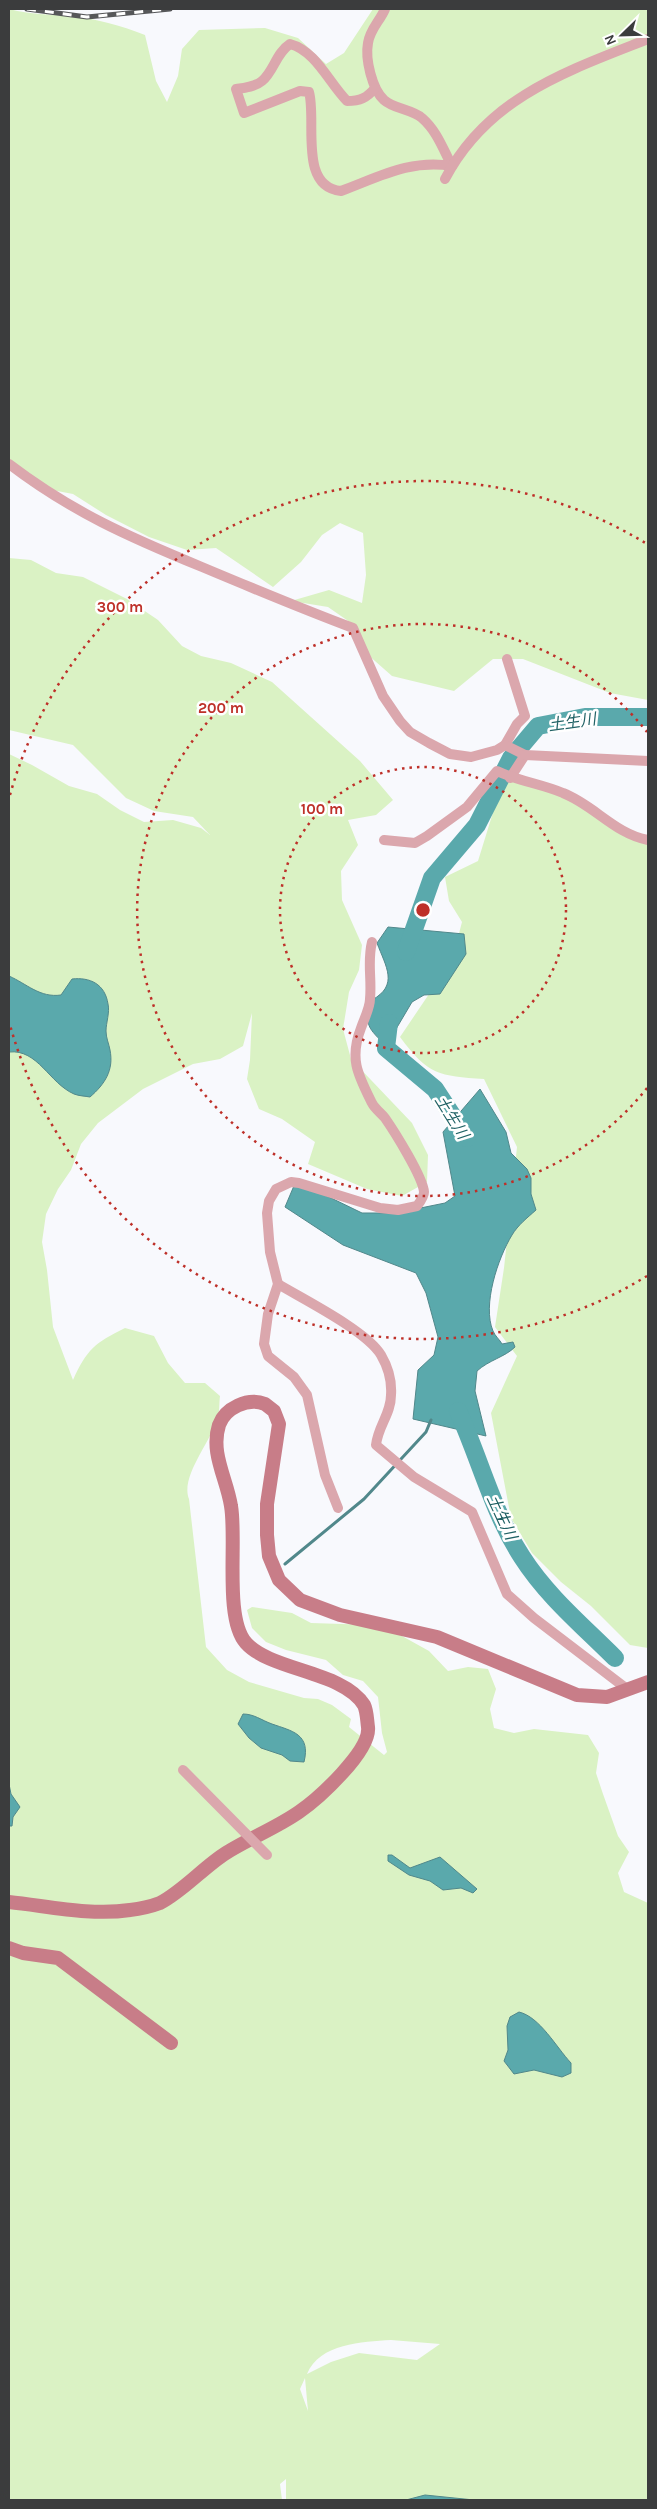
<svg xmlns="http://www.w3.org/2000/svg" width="657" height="2509" viewBox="0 0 657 2509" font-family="Karla,'Noto Sans JP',sans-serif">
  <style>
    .green { fill: #daf2c4; fill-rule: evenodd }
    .water { fill: #5aa9ac; stroke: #51888b }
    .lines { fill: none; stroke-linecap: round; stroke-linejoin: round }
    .stream { stroke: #51888b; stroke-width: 3 }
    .river { stroke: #5aa9ac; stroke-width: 18 }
    .street { stroke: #dba7ad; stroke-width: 10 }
    .secondary { stroke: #c87d88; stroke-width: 14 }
    .rail-casing { stroke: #565759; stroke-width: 5 }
    .rail { stroke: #fff; stroke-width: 3; stroke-dasharray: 9; stroke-linecap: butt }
    .street-bridge { stroke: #dba7ad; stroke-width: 10 }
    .ring { fill: none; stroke: #be3029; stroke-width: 2.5; stroke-dasharray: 2.5 5 }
    .labels { text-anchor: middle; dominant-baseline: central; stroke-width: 5; stroke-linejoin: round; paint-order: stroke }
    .water-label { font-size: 16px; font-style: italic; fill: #216265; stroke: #fff }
    .centre { fill: #be3029; stroke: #fff; stroke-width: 2.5 }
    .ring-label { font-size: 15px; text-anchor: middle; font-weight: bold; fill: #be3029; stroke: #fff; stroke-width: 5; stroke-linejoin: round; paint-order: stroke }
  </style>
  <rect width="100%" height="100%" fill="#f8f9fd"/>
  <g class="green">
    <path d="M9 9C32 15 47 14 70 16 97 19 120 25 145 35L156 81 167 102 178 76 182 49 199 30 265 28 298 38 326 64 344 53 373 9H648V700L610 693 523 659H493L454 691 392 676 367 654 354 625 328 607 291 601 329 590 362 603 366 575 363 533 340 523 322 535 301 562 273 587 216 548 187 550 149 537 106 515 73 494 31 486 9 462Z"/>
    <path d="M9 558 31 560 56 573 83 577 127 599 158 620 182 646 201 656 231 663 272 682 360 761 393 800 376 815 348 820 358 845 341 871 342 900 362 945 359 970 349 992 343 1029 351 1059 412 1123 428 1155 427 1182 402 1196 367 1189 308 1164 315 1142 282 1119 259 1109 247 1079 250 1060 252 1013 243 1046 220 1059 193 1064 143 1089 98 1123 81 1144 71 1170 58 1189 46 1214 42 1242 47 1270 53 1327 73 1380C87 1349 95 1343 125 1328L154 1336 168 1363 185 1383H205L220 1396C219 1403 220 1412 217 1420 211 1441 180 1477 189 1499L206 1647 227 1670 249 1682 304 1698 318 1699 332 1705 351 1719 349 1727 384 1755 387 1752 382 1733 378 1697 363 1681 343 1675 326 1660 286 1650 266 1642 252 1628 247 1610 252 1607 292 1613 311 1623 374 1625 393 1631 429 1651 448 1671 468 1667 488 1669 496 1689 490 1709 494 1728 514 1733 534 1729 588 1735 599 1753 596 1773 603 1794 618 1836 629 1852 618 1873 624 1892 648 1903V2500H286V2479L280 2484 282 2500H9V754L32 765 69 786 97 794 120 810 144 822 173 820 201 828 210 835 193 817 154 811 126 798 73 745 9 730ZM391 2340 440 2344 417 2360 359 2353 331 2362 307 2374C320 2343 362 2342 391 2340ZM305 2378 308 2411 300 2389Z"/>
    <path d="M503 780 543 784 648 842V1648L630 1645 591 1606 561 1582 532 1553 511 1518 491 1413 517 1356 495 1327 504 1268 517 1147 484 1079C439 1076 428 1075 400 1037L452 960 462 922 449 901 445 877 478 861Z"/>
  </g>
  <g class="water">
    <path d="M388 927 464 934 466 954 440 994 424 995 412 1002 386 1046C369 1028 363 1026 372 1000 399 985 386 967 377 943Z"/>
    <path d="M9 976C27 984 40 998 61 995L72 979C90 977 105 984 108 1004 110 1012 106 1023 106 1031 106 1038 109 1044 110 1050 114 1070 105 1084 90 1097 85 1096 79 1096 74 1094 49 1083 38 1049 9 1052Z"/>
    <path d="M480 1089 506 1132 511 1153 527 1169 531 1178V1194L536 1210C527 1218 518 1225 512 1235 498 1258 482 1305 493 1331 495 1336 500 1340 502 1344L513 1342 515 1347C505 1357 489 1360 477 1371L475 1391 486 1436 413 1419 418 1370 434 1355 438 1337 426 1293 416 1273 343 1245 285 1207 296 1181 362 1213H396L445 1203 455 1196 443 1132Z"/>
    <path d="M243 1714C254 1714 261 1720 272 1724 292 1731 311 1734 304 1762L290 1761 282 1755 261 1748 249 1738 238 1724Z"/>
    <path d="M9 1784 11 1794 20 1807 13 1817 12 1826H9Z"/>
    <path d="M388 1855H392L410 1868 440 1857 477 1889 473 1893 461 1888 443 1890 430 1881 409 1875 388 1861Z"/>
    <path d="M519 2012C540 2017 556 2047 571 2063V2073L562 2077 534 2070 514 2074 504 2061 508 2050 507 2026 510 2017Z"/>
    <path d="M425 2495 474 2500H406Z"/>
  </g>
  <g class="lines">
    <path class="stream" d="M285 1564 364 1499 426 1432 431 1420"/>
    <g class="river">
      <path d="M406 952 432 878 477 825 511 758 538 726 585 717H648"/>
      <path d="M389 1023 386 1048 435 1089 467 1138"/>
      <path d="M458 1411C480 1459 493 1513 522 1557 547 1596 582 1625 615 1658"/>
    </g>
    <g class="street">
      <path d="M385 9C380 21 370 29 368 43 365 59 372 89 384 100 394 109 411 109 422 118 437 131 443 149 452 166"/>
      <path d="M375 88C367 98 360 101 347 101 329 83 316 51 290 44 276 53 274 71 262 81 255 87 244 88 236 89L244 113 300 91 309 92C317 120 298 187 341 191 379 177 410 159 452 166"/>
      <path d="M445 179C488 97 567 71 648 39"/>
      <path d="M9 464C72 512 129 537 202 567 252 588 302 609 353 628L383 696 400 721 410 732 429 743 450 754 471 757 497 750 505 745 517 724 525 716 507 659"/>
      <path d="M505 745 525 755 510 778"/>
      <path d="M525 755 648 761"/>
      <path d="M384 840 415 843 427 836 467 807 497 771C518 781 542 784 563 793 594 805 615 834 648 840"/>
      <path d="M278 1284C303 1299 367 1331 381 1355 388 1367 392 1381 391 1395 391 1414 378 1426 376 1445L414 1477 472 1512 507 1594 534 1618 627 1689"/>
      <path d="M338 1508 325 1475 307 1395 294 1377 268 1356 264 1344 268 1314 278 1284 270 1252 267 1213 269 1201 276 1189 291 1182 299 1183 380 1208 398 1210 417 1206C420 1202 424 1197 424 1192 423 1177 394 1131 385 1118 381 1113 375 1109 372 1103 358 1075 349 1059 361 1028 364 1019 370 1008 370 999 372 978 367 962 372 942"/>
    </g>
    <g class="secondary">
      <path d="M9 1902C48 1906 91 1916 130 1910 139 1909 152 1906 160 1903 182 1892 205 1866 226 1853 250 1838 276 1828 299 1812 318 1799 371 1751 368 1727 367 1720 367 1711 364 1705 343 1671 271 1671 246 1643 224 1619 237 1540 231 1506 227 1479 210 1453 219 1425 225 1408 248 1397 265 1404L274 1411 279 1424 267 1504V1535L269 1556 279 1580 300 1600 340 1615 437 1637 577 1695 607 1697 648 1682"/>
      <path d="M9 1948 23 1953 58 1958 171 2043"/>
    </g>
    <defs>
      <path id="rail" d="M27 9 87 17 170 9"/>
    </defs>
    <use href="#rail" class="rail-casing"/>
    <use href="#rail" class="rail"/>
    <path class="street-bridge" d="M183 1770 267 1855"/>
  </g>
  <g class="ring">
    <circle cx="423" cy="910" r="143"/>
    <path d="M647 1088A286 286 0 1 1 647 732"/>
    <path d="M647 1276A429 429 0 0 1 10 1025M10 795A429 429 0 0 1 647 544"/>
  </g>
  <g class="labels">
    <g class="water-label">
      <text transform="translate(572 722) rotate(-8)">土生川</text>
      <text transform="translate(452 1117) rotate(58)">土生川</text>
      <text transform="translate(502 1517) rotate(65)">土生川</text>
    </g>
  </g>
  <circle cx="423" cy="910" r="8" class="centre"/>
  <g class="ring-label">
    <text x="120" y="612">300 m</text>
    <text x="221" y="713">200 m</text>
    <text x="322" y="814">100 m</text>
  </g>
  <rect width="657" height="2509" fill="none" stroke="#3b3c3d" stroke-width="20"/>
  <g transform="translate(622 35) rotate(247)" stroke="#ffffff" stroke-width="4" paint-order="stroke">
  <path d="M0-4L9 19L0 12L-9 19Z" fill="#3b3c3d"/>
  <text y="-8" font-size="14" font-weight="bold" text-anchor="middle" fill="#3b3c3d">N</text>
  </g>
</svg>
